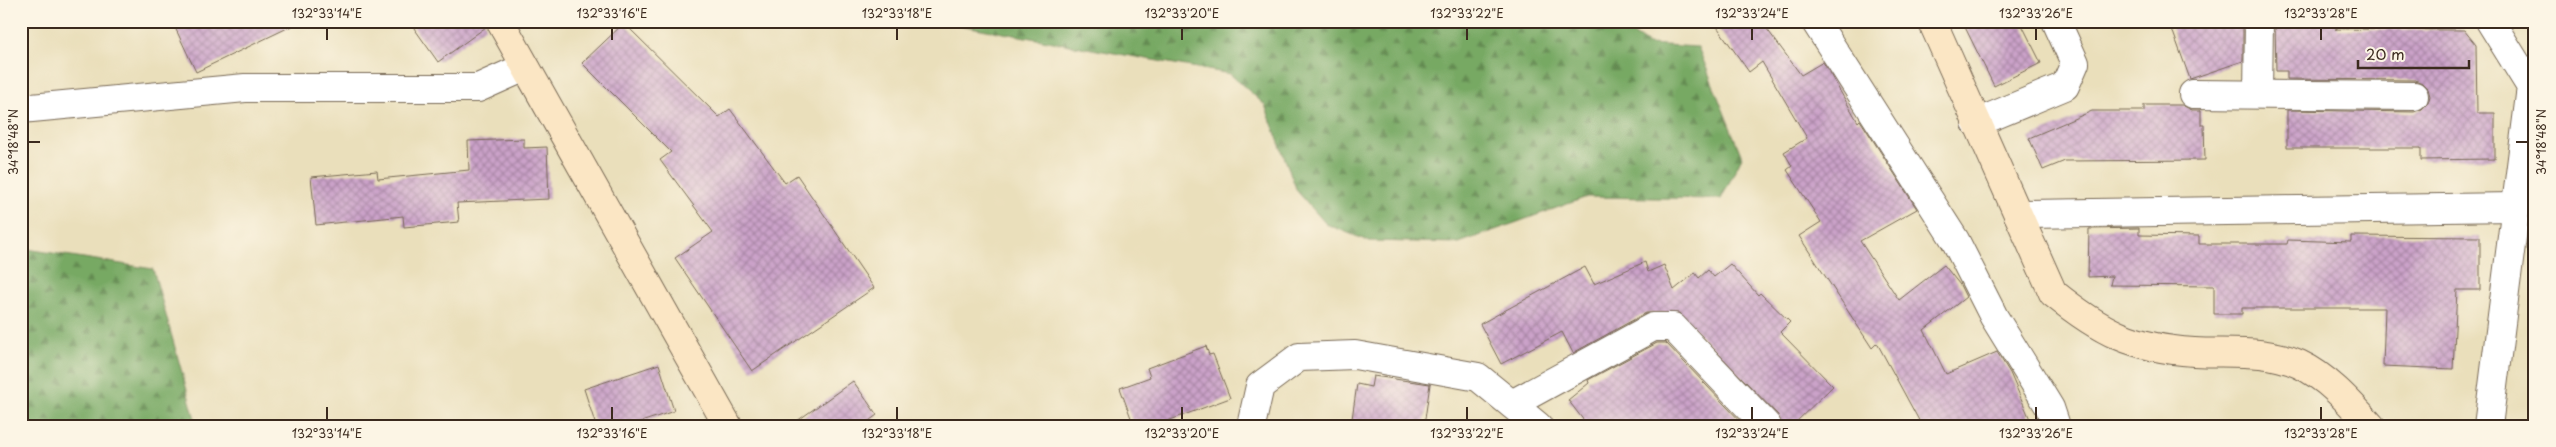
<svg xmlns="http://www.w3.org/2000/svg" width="2556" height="447" viewBox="0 0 2556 447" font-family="'Playpen Sans',sans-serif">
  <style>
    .forest { fill: url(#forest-firs); stroke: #596a40 }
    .building { fill: url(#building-cross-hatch) }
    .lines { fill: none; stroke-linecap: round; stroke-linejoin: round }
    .street-casing { stroke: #786955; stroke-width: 30 }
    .secondary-casing { stroke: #786955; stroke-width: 30 }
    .street { stroke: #fff; stroke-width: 28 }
    .secondary { stroke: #fbe6c4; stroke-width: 28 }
    .ticks { fill: none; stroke: #3b2a1e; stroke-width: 2 }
    .neatline { fill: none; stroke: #3b2a1e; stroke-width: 2 }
    .ticks-label { font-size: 12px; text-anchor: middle; fill: #3b2a1e }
  </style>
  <defs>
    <pattern id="forest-firs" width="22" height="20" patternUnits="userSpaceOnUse" patternTransform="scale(1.25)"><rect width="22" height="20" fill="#77a963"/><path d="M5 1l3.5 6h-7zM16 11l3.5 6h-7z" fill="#638a51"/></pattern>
    <pattern id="building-cross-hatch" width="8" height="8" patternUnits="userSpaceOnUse" patternTransform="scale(1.25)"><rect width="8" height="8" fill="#cba2c9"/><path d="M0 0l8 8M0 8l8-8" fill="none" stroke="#a684a3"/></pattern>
  </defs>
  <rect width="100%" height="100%" fill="#fcf5e5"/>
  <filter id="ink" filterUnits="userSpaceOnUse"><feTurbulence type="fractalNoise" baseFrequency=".02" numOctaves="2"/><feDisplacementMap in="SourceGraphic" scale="10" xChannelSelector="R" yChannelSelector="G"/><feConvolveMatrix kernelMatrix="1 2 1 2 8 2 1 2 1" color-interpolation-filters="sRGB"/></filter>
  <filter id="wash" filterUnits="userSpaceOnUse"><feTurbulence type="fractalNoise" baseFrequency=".0096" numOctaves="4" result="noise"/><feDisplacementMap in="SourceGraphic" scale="20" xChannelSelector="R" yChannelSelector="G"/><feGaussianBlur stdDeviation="1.12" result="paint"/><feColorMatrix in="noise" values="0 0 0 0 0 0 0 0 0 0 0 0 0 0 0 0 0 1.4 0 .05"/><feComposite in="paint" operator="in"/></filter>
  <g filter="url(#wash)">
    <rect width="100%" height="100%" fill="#eadfbb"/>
    <g class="forest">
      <path d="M937 21H1614L1648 44 1698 47 1742 157 1721 199 1587 197 1459 243 1368 241 1326 224 1297 191 1265 105 1230 74Z"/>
      <path d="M21 248 153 269 197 426H21Z"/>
    </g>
    <g id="blocks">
      <g class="building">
        <path d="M172 21H302L196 72Z"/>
        <path d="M409 21H484L486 27 438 62Z"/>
        <path d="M1713 21H1761L1801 75 1823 62 1858 122 1860 120 1917 209 1860 241 1899 300 1944 265 1960 285 1966 297 1924 330 1946 374 1997 352 2010 373 2033 426H1922L1877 343 1872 348 1799 236 1821 222 1787 170 1792 166 1784 152 1807 138 1762 62 1749 72Z"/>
        <path d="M1962 21H2020L2041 63 1994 86Z"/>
        <path d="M2169 21H2237L2238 24H2243V61L2190 79Z"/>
        <path d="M624 23 719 117 730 109 785 183 797 175 874 288 752 371 675 258 713 232 660 160 671 152 582 63Z"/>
        <path d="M2336 23 2337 29H2335L2464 30 2476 45 2477 113H2495V159L2421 160V148H2287V110L2414 112 2422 109 2428 103 2430 96 2428 89 2422 83 2415 80 2287 79V71H2276L2275 24Z"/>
        <path d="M2144 105H2182L2192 110H2201V125H2204L2205 160 2065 161 2043 170 2029 138 2092 111H2144Z"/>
        <path d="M524 139V148L547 147 549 199 457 203 459 222 404 227 403 216 316 225 311 177 377 171 378 179 469 170 468 141Z"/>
        <path d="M2139 228V235L2199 236V244H2287L2288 240 2351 242V236L2480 237V290H2457L2453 369 2383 366 2385 308H2242V314H2214V286L2110 285 2112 276 2088 277 2089 229Z"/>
        <path d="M1645 262 1648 272 1664 265 1674 290 1695 273 1699 278 1708 270 1714 277 1730 264 1758 295 1760 293 1790 322 1780 332 1833 386 1792 426H1782L1778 415 1679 313H1646L1573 353 1562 332 1501 364 1480 324 1585 267 1594 284Z"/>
        <path d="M1657 343H1666L1745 426H1588L1568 400 1589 383 1588 380Z"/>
        <path d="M1206 346 1209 355 1213 354 1230 398 1154 426H1134L1120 388 1150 377 1147 368Z"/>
        <path d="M659 364 674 411 629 426H596L584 389Z"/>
        <path d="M1373 376 1430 384 1424 426H1351L1357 384 1371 387Z"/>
        <path d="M853 381 877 415 862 426H790Z"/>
      </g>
    </g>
  </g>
  <g filter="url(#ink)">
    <use href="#blocks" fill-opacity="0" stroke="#786955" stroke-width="1"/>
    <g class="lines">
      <defs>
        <g id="street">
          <path d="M1815 21 1955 240 1994 317 2050 408 2056 426"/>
          <path d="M2193 94 2414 96"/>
          <path d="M2258 94 2259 21"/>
          <path d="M21 109 245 88H478L525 67"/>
          <path d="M1976 123 2065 86 2075 63 2056 21"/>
          <path d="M2018 214 2516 207"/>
          <path d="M1512 404 1653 327H1673L1767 426"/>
          <path d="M1251 426 1260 386 1299 357 1355 355 1478 377 1538 426"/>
          <path d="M2488 426 2531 87 2490 21"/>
        </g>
        <g id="secondary">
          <path d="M500 21 728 426"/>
          <path d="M1932 21 2053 293C2100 331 2132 348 2194 352 2229 354 2265 349 2299 364 2327 377 2350 403 2371 426"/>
        </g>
      </defs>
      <use href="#street" class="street-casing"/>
      <use href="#secondary" class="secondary-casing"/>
      <use href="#street" class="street"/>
      <use href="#secondary" class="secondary"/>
    </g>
  </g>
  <path class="ticks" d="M327 28V40M612 28V40M897 28V40M1182 28V40M1467 28V40M1752 28V40M2036 28V40M2321 28V40M28 142H40M2516 142H2528M327 407V420M612 407V420M897 407V420M1182 407V420M1467 407V420M1752 407V420M2036 407V420M2321 407V420"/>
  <rect width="2556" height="447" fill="none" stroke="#fcf5e5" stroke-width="55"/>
  <path d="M2358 60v8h111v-8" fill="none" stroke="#3b2a1e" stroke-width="2.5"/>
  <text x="2366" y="60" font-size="15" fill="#3b2a1e" stroke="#fcf5e5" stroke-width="4" paint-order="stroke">20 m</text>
  <rect x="28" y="28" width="2500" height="392" class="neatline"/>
  <g class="ticks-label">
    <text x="327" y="18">132°33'14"E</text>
    <text x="612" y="18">132°33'16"E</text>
    <text x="897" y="18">132°33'18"E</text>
    <text x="1182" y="18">132°33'20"E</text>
    <text x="1467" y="18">132°33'22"E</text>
    <text x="1752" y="18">132°33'24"E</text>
    <text x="2036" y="18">132°33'26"E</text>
    <text x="2321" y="18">132°33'28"E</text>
    <text transform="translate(14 142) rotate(-90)" y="4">34°18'48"N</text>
    <text transform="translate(2542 142) rotate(-90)" y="4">34°18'48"N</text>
    <text x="327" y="438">132°33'14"E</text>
    <text x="612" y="438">132°33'16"E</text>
    <text x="897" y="438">132°33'18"E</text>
    <text x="1182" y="438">132°33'20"E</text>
    <text x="1467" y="438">132°33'22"E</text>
    <text x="1752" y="438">132°33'24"E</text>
    <text x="2036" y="438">132°33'26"E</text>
    <text x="2321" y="438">132°33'28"E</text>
  </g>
</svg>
